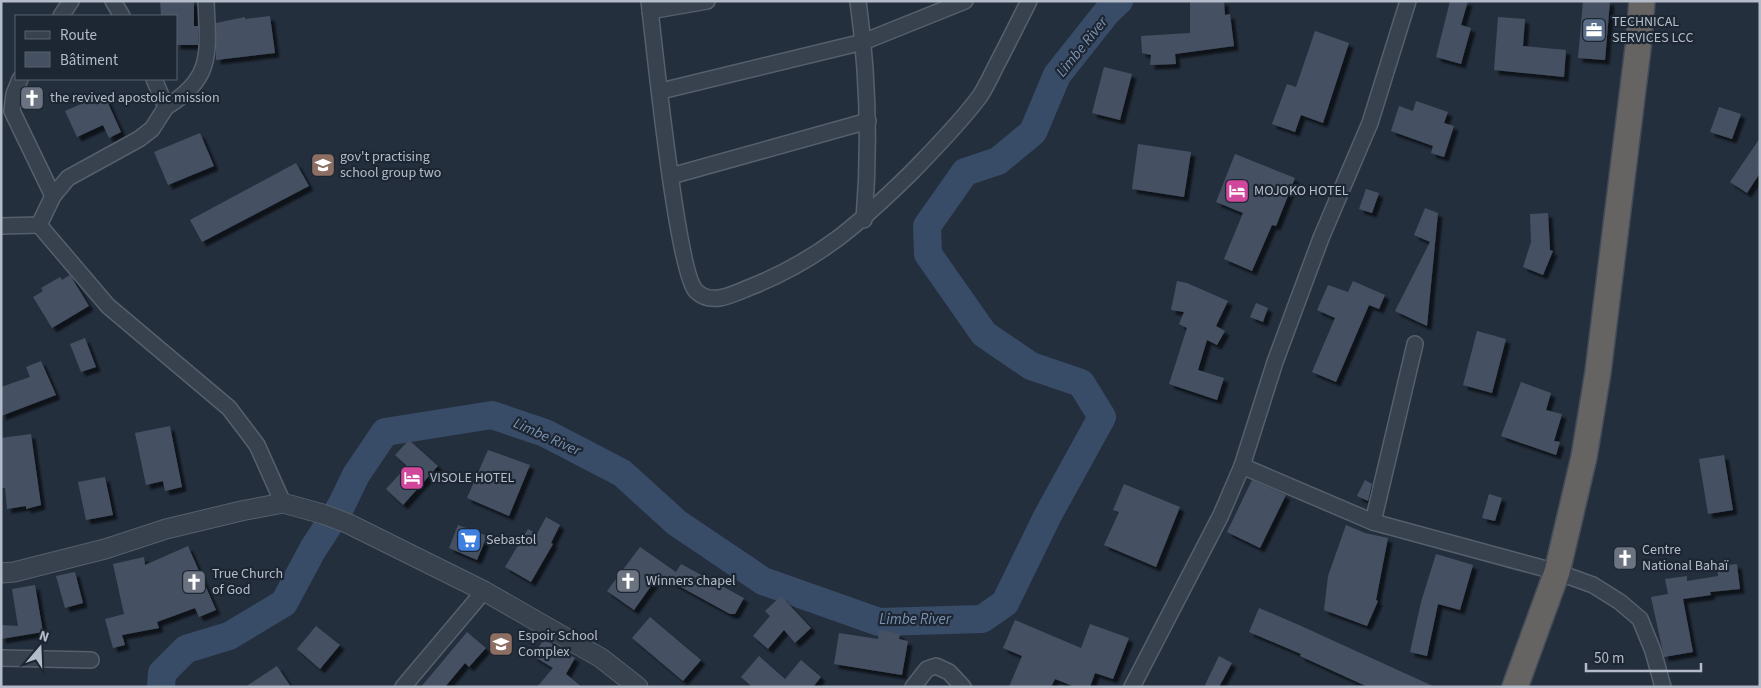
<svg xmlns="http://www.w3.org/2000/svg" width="1761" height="688" viewBox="0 0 1761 688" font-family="'Source Sans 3',sans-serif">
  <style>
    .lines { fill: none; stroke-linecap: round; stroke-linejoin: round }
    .river { stroke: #394c67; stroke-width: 28 }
    .building { fill: #455162; filter: url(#shadow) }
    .minor-casing { stroke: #565f6c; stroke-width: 18 }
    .tertiary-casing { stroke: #565f6c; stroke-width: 21 }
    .trunk-casing { stroke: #434c59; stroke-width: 28 }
    .minor { stroke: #38414e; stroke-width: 15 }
    .tertiary { stroke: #38414e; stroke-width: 19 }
    .trunk { stroke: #656462; stroke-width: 25 }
    .labels { text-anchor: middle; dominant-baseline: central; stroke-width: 4.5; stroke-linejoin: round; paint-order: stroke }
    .poi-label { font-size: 14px; fill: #b4bcc9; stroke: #1d2633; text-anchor: start }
    .water-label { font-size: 15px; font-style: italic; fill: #7c92b1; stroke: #1d2633 }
  </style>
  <defs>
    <filter id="shadow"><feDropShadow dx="4.5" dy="4.5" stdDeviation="1" flood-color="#0009"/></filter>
  </defs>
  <rect width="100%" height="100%" fill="#242f3e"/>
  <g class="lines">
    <path class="river" d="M161 687 162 673 186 649 229 636 284 603 313 549 341 506 356 475 385 432 492 415 545 433 622 473 677 523 763 581 879 622 982 619 1005 603 1048 515 1102 417 1081 383 1031 366 984 334 928 254 927 226 965 172 998 161 1033 132 1057 75 1107 12 1119 1"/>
  </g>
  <g class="building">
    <path d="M160 1H194V26H198V45H176V16H161Z"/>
    <path d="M1190 1H1224L1225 15 1230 14 1234 46 1175 54 1176 64 1150 65 1151 55 1142 53 1141 36 1190 33Z"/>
    <path d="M1450 1H1468L1461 25 1471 28 1461 64 1436 57Z"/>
    <path d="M1583 1H1610L1605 60 1578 58Z"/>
    <path d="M270 16 275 53 216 60V23L245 17V19Z"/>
    <path d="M1498 17 1525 19 1523 46 1566 50 1564 77 1494 70Z"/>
    <path d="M1315 31 1349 43 1323 123 1301 115 1295 132 1272 124 1287 84 1296 87Z"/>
    <path d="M1104 67 1132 74 1120 120 1092 113Z"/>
    <path d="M104 94 121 132 109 138 103 125 77 137 65 111Z"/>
    <path d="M1416 101 1448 112 1444 123 1454 126 1444 157 1431 153 1433 146 1391 131 1399 106 1413 111Z"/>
    <path d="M1719 107 1741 114 1732 139 1710 132Z"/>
    <path d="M200 133 214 166 168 185 154 152Z"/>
    <path d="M1760 138V173L1747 193 1730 182Z"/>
    <path d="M1138 144 1191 152 1184 197 1132 189Z"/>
    <path d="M1235 154 1295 178 1276 226 1272 225 1252 271 1224 259 1243 213 1216 202Z"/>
    <path d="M296 163 309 186 202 242 190 220Z"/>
    <path d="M1366 189 1379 193 1372 213 1359 209Z"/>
    <path d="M1425 208 1438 213 1427 326 1395 311 1430 242 1414 235Z"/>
    <path d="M1548 213 1550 250 1553 251 1543 275 1523 267 1531 242 1530 214Z"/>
    <path d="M70 275 89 306 52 328 33 297 43 291 41 288 60 277 62 280Z"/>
    <path d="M1177 281 1187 283 1228 301 1216 326 1225 331 1217 345 1207 340 1198 370 1224 378 1217 400 1169 384 1187 328 1179 324 1184 312 1171 310Z"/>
    <path d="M1353 281 1385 295 1379 309 1369 305 1336 382 1312 372 1335 318 1317 310 1328 285 1348 292Z"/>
    <path d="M1256 303 1268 308 1263 322 1250 317Z"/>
    <path d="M1477 331 1506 339 1492 393 1463 385Z"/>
    <path d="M85 338 96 367 81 372 70 344Z"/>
    <path d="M41 361 56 395 1 416V387L30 377 26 367Z"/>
    <path d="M1521 382 1551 393 1546 410 1562 414 1554 441 1560 442 1556 455 1501 436Z"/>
    <path d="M170 426 182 487 165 491 163 481 146 485 135 433Z"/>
    <path d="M31 434 41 505 26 509V506L7 509 5 488H1V438Z"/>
    <path d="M409 440 438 466 403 505 386 489 407 466 395 455Z"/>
    <path d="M488 450 530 465 509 516 467 498Z"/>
    <path d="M1724 455 1733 510 1708 514 1699 459Z"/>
    <path d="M105 477 113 515 86 520 78 482Z"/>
    <path d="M1252 480 1286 495 1260 548 1227 532Z"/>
    <path d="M1365 480 1372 484 1368 501 1357 496Z"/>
    <path d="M1124 484 1180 507 1156 567 1104 545 1119 512 1113 510Z"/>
    <path d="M1489 494 1502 498 1495 521 1482 518Z"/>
    <path d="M546 517 560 525 551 543 553 544 531 582 505 567 528 529 537 534Z"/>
    <path d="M458 525 487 536 477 560 449 548Z"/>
    <path d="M1346 525 1365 533 1388 538 1376 600 1378 601 1367 626 1324 610 1328 576Z"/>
    <path d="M188 546 216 610 199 617 195 608 157 622 159 628 122 635 125 645 113 648 105 619 124 614 113 564 144 557 145 565Z"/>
    <path d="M640 547 676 572 681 564 744 598 735 614H730L659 575 634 610 607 591Z"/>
    <path d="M1436 554 1473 565 1460 610 1438 604 1427 656 1410 652 1421 602Z"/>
    <path d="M1737 564 1740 589 1710 592 1711 595 1683 599 1693 652 1664 657 1651 597 1668 594 1665 579 1687 576V581L1718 576 1717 566Z"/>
    <path d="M75 572 83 603 65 608 56 576Z"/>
    <path d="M35 585 43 632 1 639V625L18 626 12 589Z"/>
    <path d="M781 596 811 628 795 643 784 630 768 649 753 636 770 616 765 611Z"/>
    <path d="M1259 608 1299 625 1435 687H1368L1300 656 1301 654 1249 632Z"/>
    <path d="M650 617 701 660 683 681 632 638Z"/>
    <path d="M1015 620 1081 648 1090 624 1129 638 1113 679 1095 673 1090 687H1075L1055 679 1051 687H1009L1022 656 1003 648Z"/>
    <path d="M316 626 340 645 320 669 297 649Z"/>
    <path d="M879 630 900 634 899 639 908 641 902 675 834 664 839 633 878 639Z"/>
    <path d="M467 632 486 648 469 667 465 663 445 687H421Z"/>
    <path d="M544 639 575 658 566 674 582 687H537L553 668 533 656Z"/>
    <path d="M759 656 785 679 801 660 821 677 813 687H752L741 677Z"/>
    <path d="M1219 656 1232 663 1219 687H1204Z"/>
    <path d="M277 666 291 687H245Z"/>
  </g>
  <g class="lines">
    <defs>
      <g id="minor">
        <path d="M113 1 122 16"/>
        <path d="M649 1C654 43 677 272 696 291 712 307 735 293 753 286 822 258 861 222 913 171 936 147 960 123 980 96 986 87 991 76 996 66 1007 45 1018 23 1029 1"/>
        <path d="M858 1C868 74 870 147 864 220"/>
        <path d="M650 11 707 1"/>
        <path d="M61 16 71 1"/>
        <path d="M20 79 14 94 12 111 53 196"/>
        <path d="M154 79 166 107 152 129 139 139 68 178 53 196 39 225 108 306 229 408 257 445 283 503"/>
        <path d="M661 91 863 42 965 1"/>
        <path d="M166 107C214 78 208 52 206 1"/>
        <path d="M671 176 868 121"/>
        <path d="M1 226 39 225"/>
        <path d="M1242 466 1373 522 1557 572 1593 585 1620 602 1640 619 1653 651 1663 687"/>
        <path d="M1373 522 1415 344"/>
        <path d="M1 658 91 660"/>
        <path d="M403 687 484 591"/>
        <path d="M913 687 927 669 936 666 949 672 963 687"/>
        <path d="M1132 687 1221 515 1242 466 1275 362 1321 238 1370 123 1408 1"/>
      </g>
      <path id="tertiary" d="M1 573 14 572 105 549 166 529 241 511 283 503 323 514 349 524 484 591 601 658 638 687"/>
      <path id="trunk" d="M1515 687 1557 572 1584 457 1598 372 1638 48 1642 1"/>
    </defs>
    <use href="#minor" class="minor-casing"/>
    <use href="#tertiary" class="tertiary-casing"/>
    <use href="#trunk" class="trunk-casing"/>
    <use href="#minor" class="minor"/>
    <use href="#tertiary" class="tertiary"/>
    <use href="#trunk" class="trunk"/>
  </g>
  <defs>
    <symbol id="office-square" viewBox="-11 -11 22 22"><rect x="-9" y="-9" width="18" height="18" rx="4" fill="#5c6f8a" stroke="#1d2633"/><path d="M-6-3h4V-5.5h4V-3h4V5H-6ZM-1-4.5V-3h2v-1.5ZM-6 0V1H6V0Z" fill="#fff"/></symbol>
    <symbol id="church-square" viewBox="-11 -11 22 22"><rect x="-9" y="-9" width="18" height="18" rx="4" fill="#6b7280" stroke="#1d2633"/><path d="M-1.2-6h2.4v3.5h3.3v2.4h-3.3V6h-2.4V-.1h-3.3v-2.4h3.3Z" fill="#fff"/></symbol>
    <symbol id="school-square" viewBox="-11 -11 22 22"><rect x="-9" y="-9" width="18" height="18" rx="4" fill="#8d6e63" stroke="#1d2633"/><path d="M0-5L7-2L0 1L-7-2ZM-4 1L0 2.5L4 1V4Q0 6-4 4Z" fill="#fff"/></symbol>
    <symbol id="hotel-square" viewBox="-11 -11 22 22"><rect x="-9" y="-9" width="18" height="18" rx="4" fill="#d1479c" stroke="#1d2633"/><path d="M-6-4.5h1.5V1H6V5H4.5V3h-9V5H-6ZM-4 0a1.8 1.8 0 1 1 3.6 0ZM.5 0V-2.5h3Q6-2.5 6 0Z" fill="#fff"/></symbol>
    <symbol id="supermarket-square" viewBox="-11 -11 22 22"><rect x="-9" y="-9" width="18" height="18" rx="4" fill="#3f7fe0" stroke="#1d2633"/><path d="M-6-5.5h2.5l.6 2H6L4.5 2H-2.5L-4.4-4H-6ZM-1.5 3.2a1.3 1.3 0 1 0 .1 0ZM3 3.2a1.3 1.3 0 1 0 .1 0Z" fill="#fff"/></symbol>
  </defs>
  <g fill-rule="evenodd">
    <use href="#office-square" x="1580" y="16" width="28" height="28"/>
    <use href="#church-square" x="18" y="84" width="28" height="28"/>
    <use href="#school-square" x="309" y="151" width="28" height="28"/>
    <use href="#hotel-square" x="1223" y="177" width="28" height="28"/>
    <use href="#hotel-square" x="398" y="464" width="28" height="28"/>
    <use href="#supermarket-square" x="455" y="526" width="28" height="28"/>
    <use href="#church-square" x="1611" y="544" width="28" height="28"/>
    <use href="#church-square" x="614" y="567" width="28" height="28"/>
    <use href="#church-square" x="180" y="568" width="28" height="28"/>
    <use href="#school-square" x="487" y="630" width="28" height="28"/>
  </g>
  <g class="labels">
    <g class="poi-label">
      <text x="1612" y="22">TECHNICAL<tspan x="1612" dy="16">SERVICES LCC</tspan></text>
      <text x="50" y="98">the revived apostolic mission</text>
      <text x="340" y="157">gov't practising<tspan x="340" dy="16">school group two</tspan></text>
      <text x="1254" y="191">MOJOKO HOTEL</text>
      <text x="430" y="478">VISOLE HOTEL</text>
      <text x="486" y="540">Sebastol</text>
      <text x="1642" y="550">Centre<tspan x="1642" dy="16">National Bahaï</tspan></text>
      <text x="212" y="574">True Church<tspan x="212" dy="16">of God</tspan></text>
      <text x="646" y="581">Winners chapel</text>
      <text x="518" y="636">Espoir School<tspan x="518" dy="16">Complex</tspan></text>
    </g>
    <g class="water-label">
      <text transform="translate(1082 47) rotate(-51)">Limbe River</text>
      <text transform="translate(547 437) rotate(24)">Limbe River</text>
      <text x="915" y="619">Limbe River</text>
    </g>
  </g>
  <rect width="1761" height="688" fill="none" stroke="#b4bcc9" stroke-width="5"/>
  <rect x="15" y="15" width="162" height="65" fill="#1d2633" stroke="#59626f"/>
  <rect x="25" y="31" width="25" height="8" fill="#38414e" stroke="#59626f"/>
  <text x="60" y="40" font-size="15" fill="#b4bcc9">Route</text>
  <rect x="25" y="52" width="25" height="15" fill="#455162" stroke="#59626f"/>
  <text x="60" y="65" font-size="15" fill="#b4bcc9">Bâtiment</text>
  <g transform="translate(40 648) rotate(19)" stroke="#1d2633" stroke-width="4" paint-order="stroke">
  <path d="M0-4L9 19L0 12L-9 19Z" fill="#b4bcc9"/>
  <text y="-8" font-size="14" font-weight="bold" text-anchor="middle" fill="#b4bcc9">N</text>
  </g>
  <path d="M1586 663v8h115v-8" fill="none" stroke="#b4bcc9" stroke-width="2.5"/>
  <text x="1594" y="663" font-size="15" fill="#b4bcc9" stroke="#1d2633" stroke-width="4" paint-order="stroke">50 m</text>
</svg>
